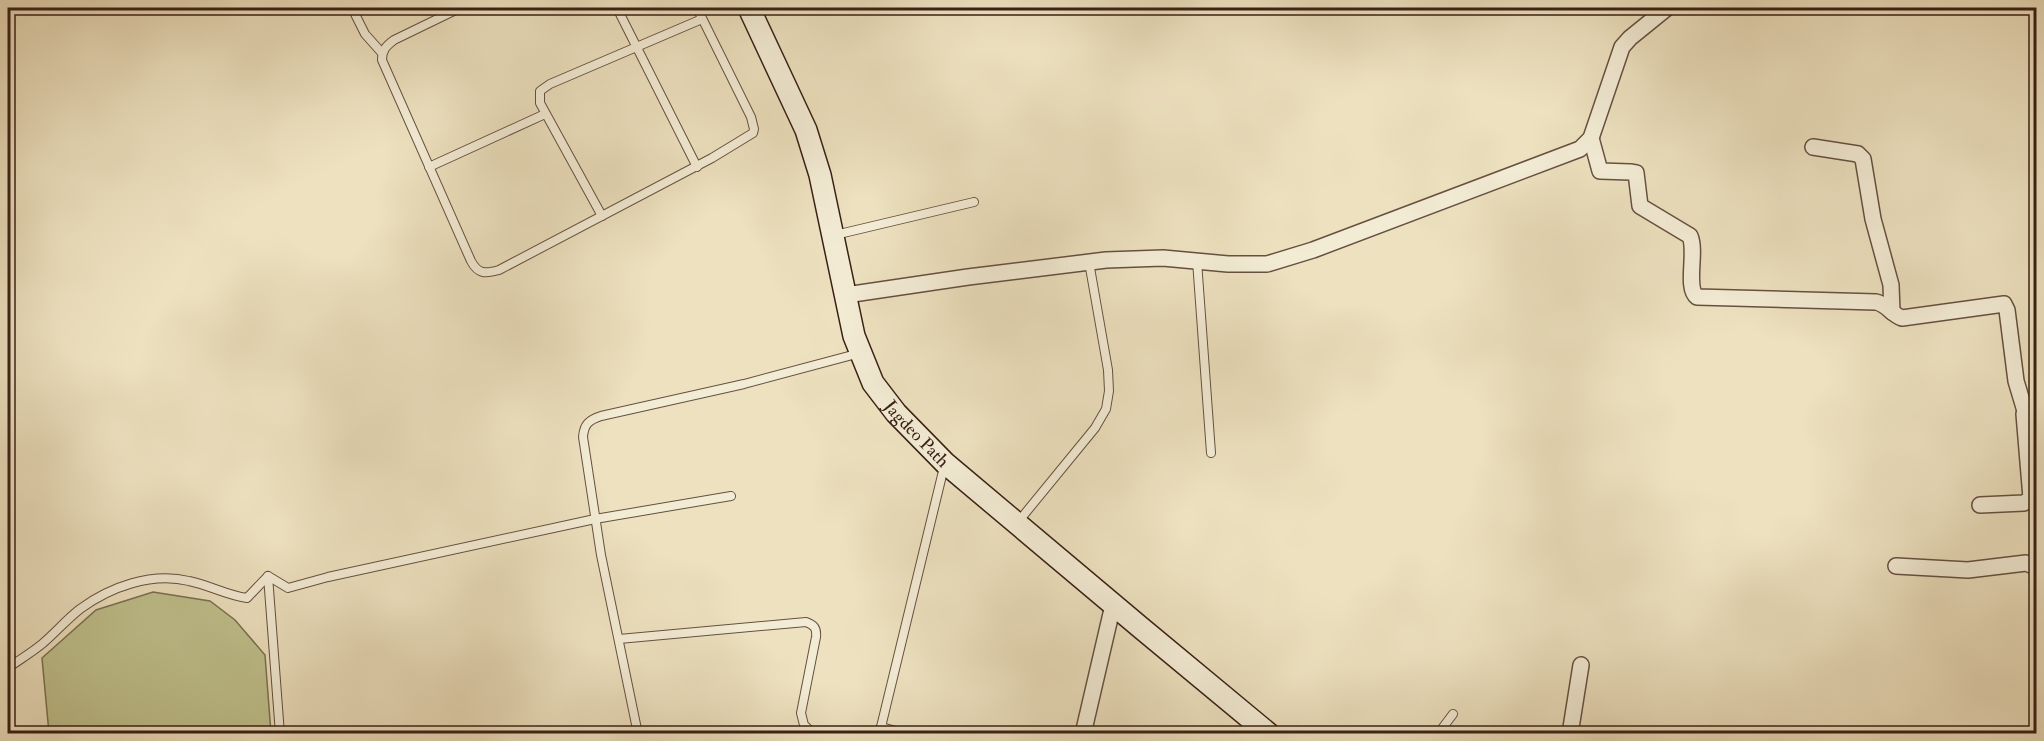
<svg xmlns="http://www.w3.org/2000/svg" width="2044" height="741" viewBox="0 0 2044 741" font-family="'IM FELL Double Pica',serif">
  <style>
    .pitch { fill: #bfc18d; stroke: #7c7052; stroke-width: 1.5 }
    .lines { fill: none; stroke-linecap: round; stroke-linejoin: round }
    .lane-casing { stroke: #665040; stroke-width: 10 }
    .street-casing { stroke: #665040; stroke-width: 18 }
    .secondary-casing { stroke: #392016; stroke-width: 24 }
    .lane { stroke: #f3ecd5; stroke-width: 8 }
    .street { stroke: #f3ecd5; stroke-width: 15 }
    .secondary { stroke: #f3ecd5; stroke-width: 21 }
    .labels { text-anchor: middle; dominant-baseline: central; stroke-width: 4.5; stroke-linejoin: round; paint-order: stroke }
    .street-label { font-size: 18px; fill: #392016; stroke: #f3ecd5 }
  </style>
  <rect width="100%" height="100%" fill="#ede1bf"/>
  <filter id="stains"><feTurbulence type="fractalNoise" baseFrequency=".00333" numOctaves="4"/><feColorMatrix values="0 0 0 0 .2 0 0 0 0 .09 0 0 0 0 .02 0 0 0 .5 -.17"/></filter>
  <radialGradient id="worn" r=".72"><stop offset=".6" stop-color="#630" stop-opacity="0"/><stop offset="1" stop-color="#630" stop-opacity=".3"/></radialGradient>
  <path class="pitch" d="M153 592 210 601 235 620 265 655 271 733H49L42 658 96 610Z"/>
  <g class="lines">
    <defs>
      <g id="lane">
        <path d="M352 8 365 34 382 53"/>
        <path d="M460 8 394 40C386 46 382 50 382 60L471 261C478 274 485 274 499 270L712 158 753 133 754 129 751 117 697 8"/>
        <path d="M617 8 697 167"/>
        <path d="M429 167 545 114"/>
        <path d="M602 216 540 103V91L550 84 702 19"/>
        <path d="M835 235 974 202"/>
        <path d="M1197 261 1211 453"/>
        <path d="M1018 522 1095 428 1106 409 1109 391 1108 370 1089 262"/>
        <path d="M268 576 280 734"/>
        <path d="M619 639 806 622C814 625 817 628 816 637L801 713 804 725 814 734"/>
        <path d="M8 642 12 665"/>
        <path d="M8 668C19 660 31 653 42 644 55 633 66 620 80 609 110 587 151 572 189 581 209 585 226 595 247 598L268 576 288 588 328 577 595 519 731 496"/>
        <path d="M881 727 908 734"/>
        <path d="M638 734 601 555 583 437C584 424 589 420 601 416L744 384 860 353"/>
        <path d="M877 734 881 727 944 467"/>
        <path d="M1438 734 1453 714"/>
      </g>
      <g id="street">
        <path d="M1591 138 1600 171 1630 172 1636 173 1640 206 1690 236C1697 252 1685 288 1697 297L1876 302C1887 304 1891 314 1902 318L2004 304 2007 310 2016 381 2025 411"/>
        <path d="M1813 147 1858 154 1863 159 1873 219 1891 285 1892 312"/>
        <path d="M846 295 968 277 1106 260 1163 258 1228 264H1267L1313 250 1580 149 1591 138 1622 47 1630 38 1667 8"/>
        <path d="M1980 505 2024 503 2031 498 2024 414 2026 408 2036 405"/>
        <path d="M1896 566 1968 570 2026 563 2036 567"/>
        <path d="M1083 734 1113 605"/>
        <path d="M1570 734 1581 665"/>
      </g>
      <g id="secondary">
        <path id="s1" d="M749 8 806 130 820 175 854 336 873 383 896 413 945 463 1140 627 1269 734"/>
      </g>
    </defs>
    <use href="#lane" class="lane-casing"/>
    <use href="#street" class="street-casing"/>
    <use href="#secondary" class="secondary-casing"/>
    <use href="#lane" class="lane"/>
    <use href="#street" class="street"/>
    <use href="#secondary" class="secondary"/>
  </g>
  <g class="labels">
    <g class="street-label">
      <text stroke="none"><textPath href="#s1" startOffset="464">Jagdeo Path</textPath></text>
    </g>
  </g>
  <rect width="2044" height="741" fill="none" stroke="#ede1bf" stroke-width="30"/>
  <rect x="9" y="9" width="2026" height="723" fill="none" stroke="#392016" stroke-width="3"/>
  <rect x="15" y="15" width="2014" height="711" fill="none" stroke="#392016" stroke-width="1.5"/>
  <rect width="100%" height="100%" filter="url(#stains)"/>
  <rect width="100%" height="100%" fill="url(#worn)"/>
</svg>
